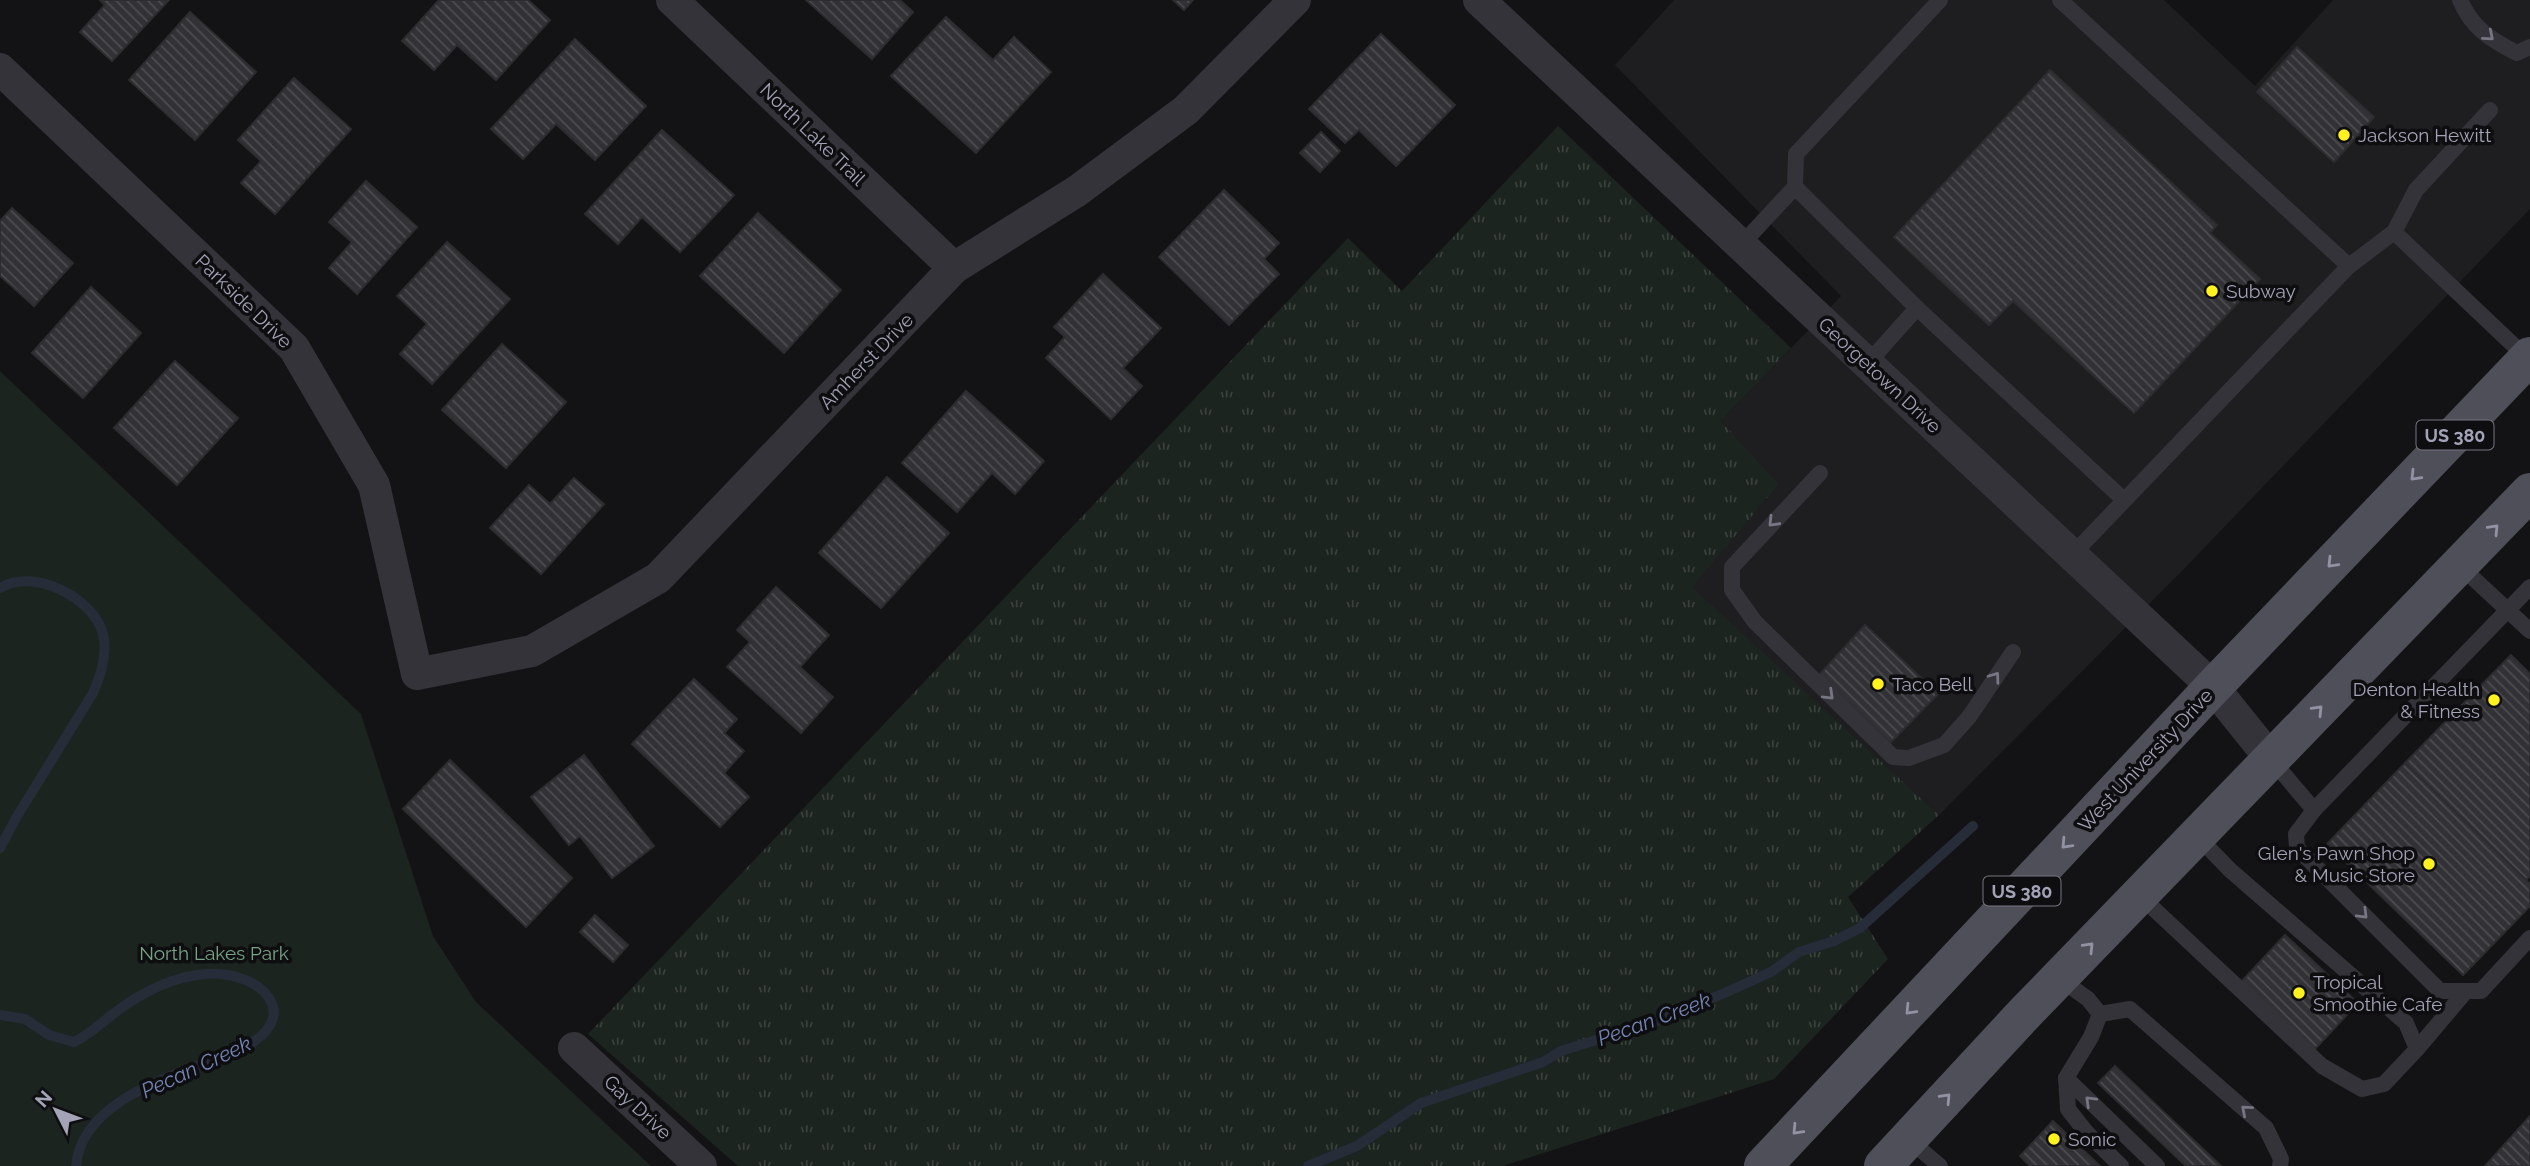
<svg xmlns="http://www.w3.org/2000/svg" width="2530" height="1166" viewBox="0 0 2530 1166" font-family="Raleway,sans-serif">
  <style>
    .built { fill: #1e1e21 }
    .grass { fill: url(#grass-tufts) }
    .park { fill: #1c241f }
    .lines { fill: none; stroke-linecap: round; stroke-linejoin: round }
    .stream { stroke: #272c39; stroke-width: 10 }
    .building { fill: url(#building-back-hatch); stroke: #2d2c30; stroke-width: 2 }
    .service { stroke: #343339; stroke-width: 16 }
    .minor { stroke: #343339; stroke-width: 32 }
    .primary { stroke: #4f4f59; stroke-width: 38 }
    .oneway { stroke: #767684 }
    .oneway2 { stroke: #9192a3 }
    .poi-dot { fill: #fff21f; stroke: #0e0d0f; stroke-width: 2.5 }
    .labels { text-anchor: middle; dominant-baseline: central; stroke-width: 7; stroke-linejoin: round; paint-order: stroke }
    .shield { fill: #0e0d0f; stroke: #767684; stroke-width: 2 }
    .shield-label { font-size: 18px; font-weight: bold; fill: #a2a3b6 }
    .street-label { font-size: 19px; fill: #a2a3b6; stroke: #0e0d0f }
    .poi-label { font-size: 19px; fill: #a2a3b6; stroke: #0e0d0f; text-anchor: start }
    .park-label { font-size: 19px; fill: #77a386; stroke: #0e0d0f }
    .water-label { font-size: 21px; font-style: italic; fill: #7586b5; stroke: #0e0d0f }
  </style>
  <defs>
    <pattern id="grass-tufts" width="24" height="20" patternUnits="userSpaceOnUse" patternTransform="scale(1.75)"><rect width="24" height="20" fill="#1c241f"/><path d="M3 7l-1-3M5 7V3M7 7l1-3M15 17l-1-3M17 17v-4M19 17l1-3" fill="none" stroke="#3a413d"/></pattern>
    <pattern id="building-back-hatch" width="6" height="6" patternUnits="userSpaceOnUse" patternTransform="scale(1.75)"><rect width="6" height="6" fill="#323236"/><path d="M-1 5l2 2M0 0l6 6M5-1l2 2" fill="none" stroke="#4d4d51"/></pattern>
  </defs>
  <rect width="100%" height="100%" fill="#131214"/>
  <path class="built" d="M1674 0H2164L2255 86 2333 0H2530V209L2180 573 1939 815 1691 587 1779 484 1721 421 1841 296 1615 65Z"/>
  <path class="grass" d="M1558 126 1791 348 1721 421 1779 484 1692 587 1939 815 1848 897 1888 959 1774 1079 1503 1166H738L588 1034 1348 238 1402 291Z"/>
  <path class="park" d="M0 371 361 714 433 936 476 1002 651 1166H0Z"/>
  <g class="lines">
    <g class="stream">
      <path d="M0 588C33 567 94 598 103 634 108 654 101 675 93 693L16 818 0 848"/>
      <path d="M0 1015 25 1019 49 1035 74 1042C89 1035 100 1024 113 1014 139 994 171 977 205 974 263 969 309 1020 236 1051 183 1073 82 1097 76 1166"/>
      <path d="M1308 1166 1357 1146 1421 1103 1543 1062 1561 1051 1652 1023 1727 992 1771 972 1799 952 1834 941 1860 928 1973 826"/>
    </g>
  </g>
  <g class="building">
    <path d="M100 0H169L112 61 80 32 105 5Z"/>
    <path d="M439 0H528L550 20 496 80 457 45 434 70 402 41Z"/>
    <path d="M806 0H900L913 12 872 59Z"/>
    <path d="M1173 0H1193L1184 10Z"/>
    <path d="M190 12 256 72 195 140 129 80Z"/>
    <path d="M946 17 993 60 1014 37 1051 72 976 153 891 76Z"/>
    <path d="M1381 34 1455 105 1396 166 1359 130 1345 143 1309 109Z"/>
    <path d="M575 39 646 106 595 160 556 124 523 159 491 129Z"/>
    <path d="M2297 47 2374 117 2334 162 2257 92Z"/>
    <path d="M2050 70 2217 225 2210 233 2260 279 2134 413 2013 301 1989 325 1894 237Z"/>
    <path d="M294 78 351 129 275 214 241 183 261 161 238 140Z"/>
    <path d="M662 130 734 195 680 252 642 217 618 244 585 214Z"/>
    <path d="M1321 132 1340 151 1320 172 1300 153Z"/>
    <path d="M366 181 417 227 357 294 329 268 352 242 329 222Z"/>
    <path d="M1224 190 1279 243 1264 259 1279 274 1229 325 1159 257Z"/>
    <path d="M12 208 73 263 34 306 0 276V221Z"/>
    <path d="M758 213 841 290 784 353 700 276Z"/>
    <path d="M447 242 510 299 432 384 400 354 427 324 397 296Z"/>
    <path d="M1103 274 1161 328 1123 368 1142 386 1111 419 1046 358 1065 337 1054 327Z"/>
    <path d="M91 287 141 333 83 398 32 353Z"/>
    <path d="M502 344 566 402 506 468 442 410Z"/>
    <path d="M175 361 238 418 177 485 114 428Z"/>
    <path d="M966 391 1044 461 1015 494 992 473 957 512 902 463Z"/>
    <path d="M887 477 949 533 881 608 819 553Z"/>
    <path d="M574 478 604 504 541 574 490 528 529 485 550 504Z"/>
    <path d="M776 587 829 635 800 667 833 697 801 733 727 667 750 642 737 630Z"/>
    <path d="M1865 625 1938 694 1890 743 1819 675Z"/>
    <path d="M2511 655 2530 674V876L2526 880 2405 763Z"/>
    <path d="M694 679 737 719 724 733 744 751 724 773 749 797 720 827 632 744Z"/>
    <path d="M584 755 654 846 612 878 580 836 569 845 531 797Z"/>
    <path d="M450 760 572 878 526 927 403 809Z"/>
    <path d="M2405 763 2530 884V906L2463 975 2327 844Z"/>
    <path d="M595 915 628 945 613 962 580 932Z"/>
    <path d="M2285 935 2358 1003 2314 1050 2241 982Z"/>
    <path d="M2115 1066 2221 1166H2186L2098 1083Z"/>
    <path d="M2530 1116V1166H2485Z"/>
    <path d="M2053 1121 2100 1166H2030L2020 1156Z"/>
  </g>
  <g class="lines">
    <g class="service">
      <path d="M2060 0 2349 266"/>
      <path d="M2460 0C2472 28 2491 40 2517 53L2530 47"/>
      <path d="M1795 187 1796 154 1940 0"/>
      <path d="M2394 232 2416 190 2490 110"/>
      <path d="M1741 245 1795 187 1917 308 2124 500"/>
      <path d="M1867 364 1917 308"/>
      <path d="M1820 473 1732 567V590L1755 622 1893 757 1909 758 1944 745 1969 717 2013 652"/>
      <path d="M2072 555 2349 266 2394 232 2528 359"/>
      <path d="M2459 565 2530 631"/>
      <path d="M2530 587 2314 810 2296 834 2297 848 2440 991H2481L2530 938"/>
      <path d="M2271 759 2314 810"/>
      <path d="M2139 895 2322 1066 2362 1089 2384 1084 2417 1049 2406 1023 2230 870 2197 836"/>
      <path d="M2059 978 2088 999 2100 1014 2091 1037 2066 1078 2157 1166"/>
      <path d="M2100 1014 2130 1009 2266 1128 2281 1159 2280 1166"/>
      <path d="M2417 1049 2466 991"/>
      <path d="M2066 1078 2068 1109 2086 1132 2121 1166"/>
      <path d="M1908 1139 1940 1166"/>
    </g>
    <g class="minor">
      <path d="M672 0 954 268"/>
      <path d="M1479 0 2213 687 2271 759"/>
      <path d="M0 69 294 348 374 485 417 674 532 651 658 578 954 268 1077 191 1186 110 1295 0"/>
      <path d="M574 1048 701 1166"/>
    </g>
    <g class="primary">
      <path d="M1763 1166 2213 687 2530 356"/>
      <path d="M1883 1166 2024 1014 2530 492"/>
    </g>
  </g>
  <defs><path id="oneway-chevron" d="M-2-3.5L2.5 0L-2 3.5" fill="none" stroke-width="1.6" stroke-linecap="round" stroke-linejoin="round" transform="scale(1.75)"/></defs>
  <g class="oneway">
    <use href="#oneway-chevron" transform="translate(2489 36) rotate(40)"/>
    <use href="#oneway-chevron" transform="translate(1773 522) rotate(134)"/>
    <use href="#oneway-chevron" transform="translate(1995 677) rotate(-54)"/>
    <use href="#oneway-chevron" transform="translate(1829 695) rotate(44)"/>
    <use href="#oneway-chevron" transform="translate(2363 914) rotate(45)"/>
    <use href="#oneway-chevron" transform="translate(2090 1101) rotate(-136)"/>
    <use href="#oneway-chevron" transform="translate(2246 1110) rotate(-139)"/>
  </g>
  <g class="oneway2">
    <use href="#oneway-chevron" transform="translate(2415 476) rotate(134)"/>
    <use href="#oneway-chevron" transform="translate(2494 529) rotate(-46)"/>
    <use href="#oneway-chevron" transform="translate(2332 563) rotate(134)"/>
    <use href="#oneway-chevron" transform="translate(2318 710) rotate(-46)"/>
    <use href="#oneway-chevron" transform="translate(2066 844) rotate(133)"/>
    <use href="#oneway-chevron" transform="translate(2089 947) rotate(-46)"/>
    <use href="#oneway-chevron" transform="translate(1910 1010) rotate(133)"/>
    <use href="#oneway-chevron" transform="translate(1946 1098) rotate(-47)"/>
    <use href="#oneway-chevron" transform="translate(1797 1130) rotate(133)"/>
  </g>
  <g class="poi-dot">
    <circle cx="2344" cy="135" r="7"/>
    <circle cx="2212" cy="291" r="7"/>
    <circle cx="1878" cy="684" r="7"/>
    <circle cx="2494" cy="700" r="7"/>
    <circle cx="2429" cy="864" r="7"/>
    <circle cx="2299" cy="993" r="7"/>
    <circle cx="2054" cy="1139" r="7"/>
  </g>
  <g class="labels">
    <g class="shield">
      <rect x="2416.5" y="420.5" width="77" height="29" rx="5"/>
      <rect x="1983.5" y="876.5" width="77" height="29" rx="5"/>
    </g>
    <g class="shield-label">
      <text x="2455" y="435">US 380</text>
      <text x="2022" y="891">US 380</text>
    </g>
    <g class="street-label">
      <text transform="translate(813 134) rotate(44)">North Lake Trail</text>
      <text transform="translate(244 301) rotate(44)">Parkside Drive</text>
      <text transform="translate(866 361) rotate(-46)">Amherst Drive</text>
      <text transform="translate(1880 375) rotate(43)">Georgetown Drive</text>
      <text transform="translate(2145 760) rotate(-47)">West University Drive</text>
      <text transform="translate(638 1107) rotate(43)">Gay Drive</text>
    </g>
    <g class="poi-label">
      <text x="2358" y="135">Jackson Hewitt</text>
      <text x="2226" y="291">Subway</text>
      <text x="1892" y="684">Taco Bell</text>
      <text x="2480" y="689" text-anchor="end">Denton Health<tspan x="2480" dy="22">&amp; Fitness</tspan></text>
      <text x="2415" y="853" text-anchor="end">Glen's Pawn Shop<tspan x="2415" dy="22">&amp; Music Store</tspan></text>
      <text x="2313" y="982">Tropical<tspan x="2313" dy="22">Smoothie Cafe</tspan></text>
      <text x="2068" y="1139">Sonic</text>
    </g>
    <g class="park-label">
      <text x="214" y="953">North Lakes Park</text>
    </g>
    <g class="water-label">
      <text transform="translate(1654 1019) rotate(-20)">Pecan Creek</text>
      <text transform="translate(196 1067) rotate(-25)">Pecan Creek</text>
    </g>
  </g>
  <g transform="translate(56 1110) rotate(312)" stroke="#0e0d0f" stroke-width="5" paint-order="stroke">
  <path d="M0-5L12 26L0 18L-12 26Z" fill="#a2a3b6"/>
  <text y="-10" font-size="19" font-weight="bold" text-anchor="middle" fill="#a2a3b6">N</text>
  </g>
</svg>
